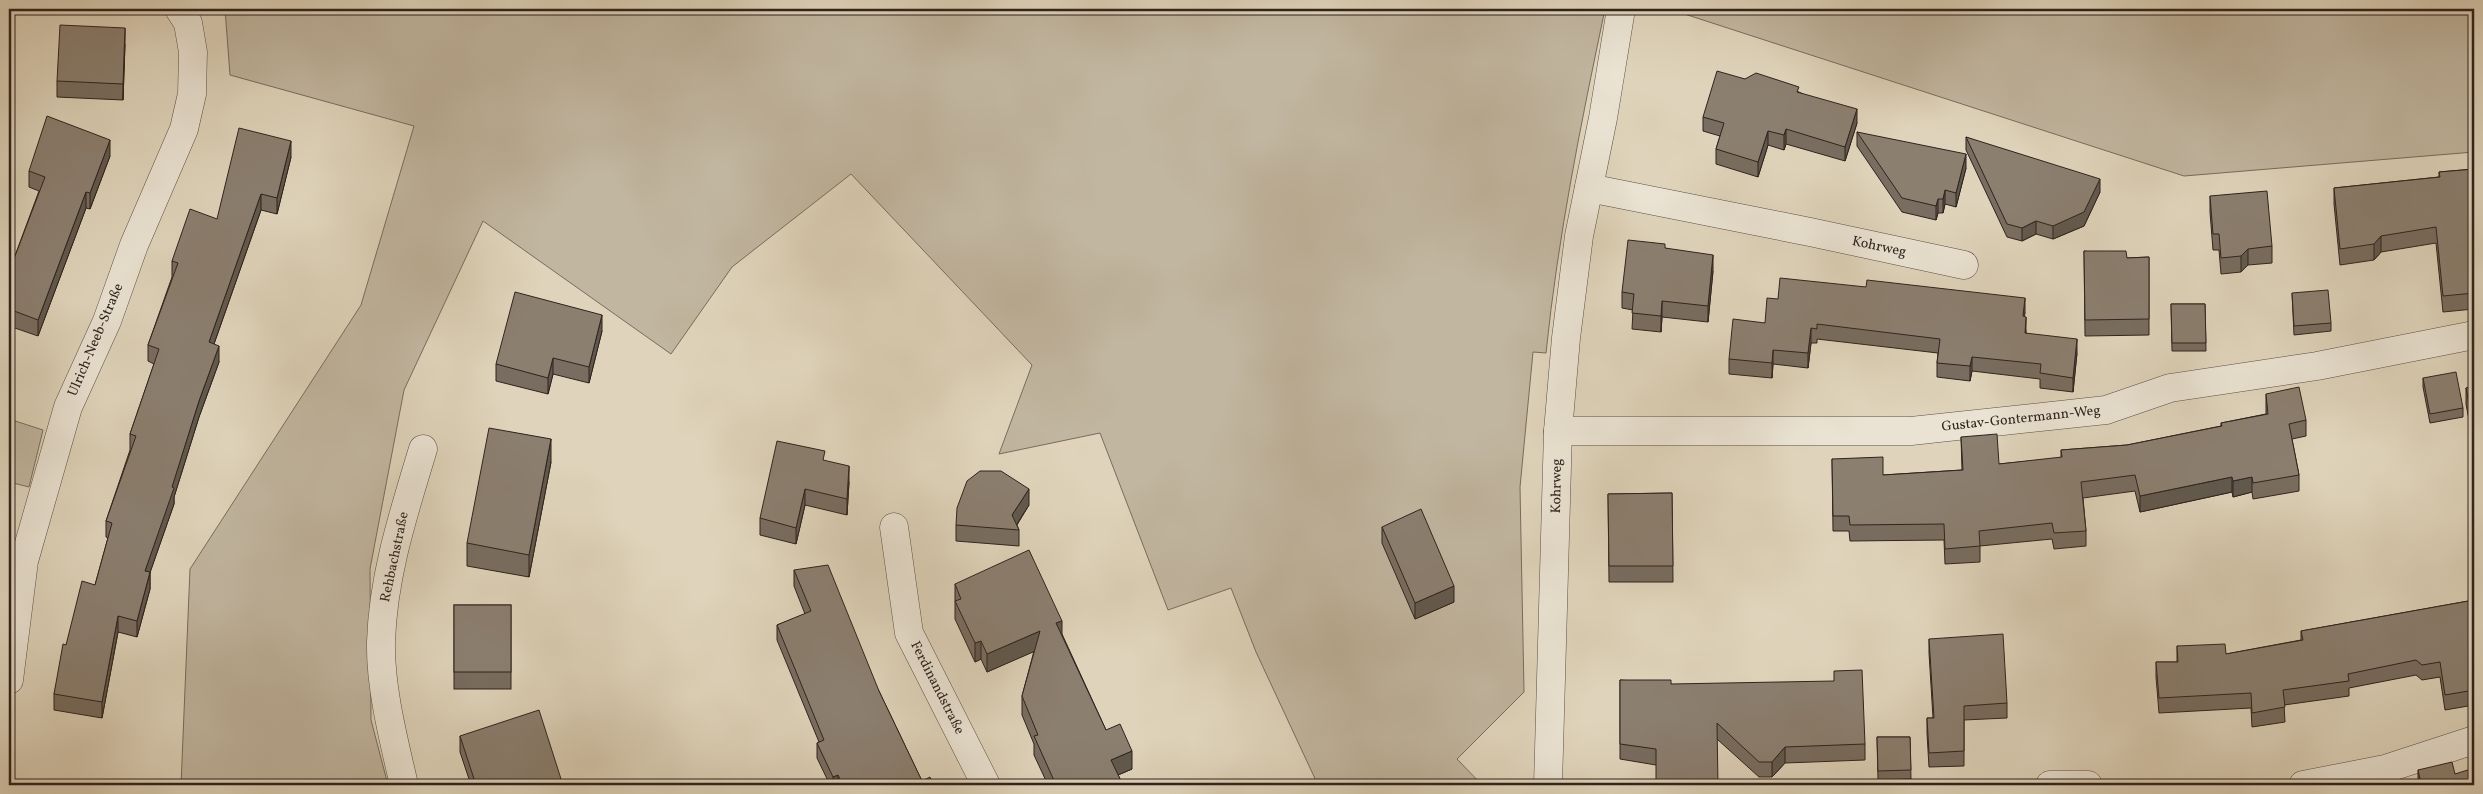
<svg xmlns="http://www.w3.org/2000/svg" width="2483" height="794" viewBox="0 0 2483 794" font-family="Vollkorn,serif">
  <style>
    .green { fill: #c1b6a0; stroke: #786c5f }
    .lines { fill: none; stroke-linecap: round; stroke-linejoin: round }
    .minor-casing { stroke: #5b4f45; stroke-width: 29 }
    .minor { stroke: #eae3d3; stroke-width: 28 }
    .wall { fill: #786d60; stroke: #2f231e }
    .shaded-wall { fill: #61594e; stroke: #2f231e }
    .building { fill: #8b7f70; stroke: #2f231e }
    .labels { text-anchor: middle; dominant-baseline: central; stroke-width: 4; stroke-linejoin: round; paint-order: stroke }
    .street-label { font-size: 14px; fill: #2f231e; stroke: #eae3d3 }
  </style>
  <rect width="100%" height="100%" fill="#dfd4bb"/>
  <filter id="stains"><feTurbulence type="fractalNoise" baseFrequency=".004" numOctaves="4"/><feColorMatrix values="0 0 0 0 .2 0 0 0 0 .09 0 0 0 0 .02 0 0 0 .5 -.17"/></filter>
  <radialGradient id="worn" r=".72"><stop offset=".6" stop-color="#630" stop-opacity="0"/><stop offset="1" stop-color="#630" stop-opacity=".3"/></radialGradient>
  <g class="green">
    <path d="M225 9H1605C1581 123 1558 236 1546 353L1533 352 1520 487 1524 692 1457 759 1482 785H1318L1256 652 1231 588 1168 610 1100 433 999 454 1032 365 851 174 732 267 671 354 483 221 404 390 370 569 371 720 388 785H181L190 569 361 305 414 126 230 75Z"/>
    <path d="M1669 9H2474V152L2184 176Z"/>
    <path d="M9 419 43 430 29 487 9 482Z"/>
  </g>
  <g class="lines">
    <defs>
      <g id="minor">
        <path d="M1589 188 1810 232 1964 265"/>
        <path d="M1558 431H1911L2106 410 2170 388 2317 366 2474 335"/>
        <path d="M894 527 909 633 986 785"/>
        <path d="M9 680 24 561 68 407 107 321 134 245 184 129 192 94 193 52 188 23 179 9"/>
        <path d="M404 785C394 741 380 688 381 642 383 575 404 512 423 449"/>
        <path d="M1548 785 1558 431 1566 338 1579 236 1603 118 1621 9"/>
        <path d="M2050 785H2088"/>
        <path d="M2303 785 2385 769 2474 740"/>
      </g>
    </defs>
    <use href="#minor" class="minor-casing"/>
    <use href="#minor" class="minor"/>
  </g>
  <g class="wall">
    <path d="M125 44 123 100 57 97V81Z"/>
    <path d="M1745 79 1799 92 1857 123 1845 161 1786 144 1784 150 1768 145 1758 177 1716 164V149L1720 136 1703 131V117Z"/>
    <path d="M1857 132 1966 168 1956 207 1945 204 1943 213H1938L1936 220 1902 212 1857 146Z"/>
    <path d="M1966 137 2100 192 2084 226 2053 239 2036 234 2022 241 2007 237 1966 150Z"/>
    <path d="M110 156 90 209 86 208 38 336 9 326V272L39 191 29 187V171Z"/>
    <path d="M291 157 277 214 261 210 214 344 219 362 199 417 174 497V504L150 572V589L137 637 118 632 102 718 54 710V694L66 645 95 585 108 538 106 537V521L130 450V434L154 364 148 361V345L172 277V261L217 219Z"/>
    <path d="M2474 169V309L2443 312 2436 243 2381 252 2374 260 2340 265 2334 204V188L2439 177V172Z"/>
    <path d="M2210 196 2272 246V263L2248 265 2241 272 2221 274 2219 250H2213L2210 212Z"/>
    <path d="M1665 248 1713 271 1708 322 1662 317 1661 332 1632 329 1633 310 1622 308V292Z"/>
    <path d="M2084 251 2127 258 2149 257V335L2085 336Z"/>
    <path d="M2292 293 2331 323V331L2294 335Z"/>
    <path d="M1778 299 2025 312 2024 317 2026 333 2077 353 2073 392 2040 388V379L1972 371 1970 381 1937 377V363L1938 353 1817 339V343H1811L1808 368 1773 364 1772 378 1729 374V359L1765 323Z"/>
    <path d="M2171 304H2205L2206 351H2172Z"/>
    <path d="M602 331 589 383 553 374 548 394 496 381V364Z"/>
    <path d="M2423 378 2463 408V417L2430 423 2423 387Z"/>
    <path d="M2474 386V447L2466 404V388Z"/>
    <path d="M2266 394 2306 420V436L2292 439 2299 475V491L2253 499 2252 492 2233 497 2232 492 2140 512 2135 491 2083 498 2086 531V546L2054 549 2052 539 1980 546V562L1945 564 1944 540 1850 541 1849 531H1833L1832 459 1883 475 1962 470 1961 437 1999 464 2061 458V450L2127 445 2221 426V423L2266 414Z"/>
    <path d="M825 461 849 482 847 515 805 505 796 544 760 535V518Z"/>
    <path d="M551 462 529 577 467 566V543Z"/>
    <path d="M1672 493 1673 582H1609L1608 494Z"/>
    <path d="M1029 505 1017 525 1019 530V546L956 541V525Z"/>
    <path d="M1382 527 1454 602 1415 619 1382 543Z"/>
    <path d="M794 570 879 691 922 781 933 785H830L817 758V743L819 742 777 640V625L805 614 794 586Z"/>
    <path d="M955 584 1062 634 1106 730 1132 769 1118 775 1123 785H1048L1034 755V744L1022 715V696L1034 651 987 672 981 659 975 662 955 619Z"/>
    <path d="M2474 600V705L2445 710 2440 677 2422 680 2416 675 2349 688V696L2284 705 2285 722 2252 727 2251 708 2159 713 2156 677V662H2177V646L2226 654 2301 640V631Z"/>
    <rect x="454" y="605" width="57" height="84"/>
    <path d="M1929 639 2007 703V718L1964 720V766L1929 767 1927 733V718H1933L1929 653Z"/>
    <path d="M1620 680 1671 684 1865 744V760L1785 763 1772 777H1759L1717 739 1656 765 1620 759Z"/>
    <path d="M460 736 562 785H471L460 752Z"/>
    <path d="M1877 737H1910L1911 779 1878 780Z"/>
    <path d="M2418 770 2455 774 2474 785 2418 783Z"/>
  </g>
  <g class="shaded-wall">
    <path d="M125 28V44L123 100V84Z"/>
    <path d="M1857 109V123L1845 161V147Z"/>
    <path d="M1786 129V144L1784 150V135Z"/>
    <path d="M1768 131V145L1758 177V162Z"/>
    <path d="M110 140V156L90 209V193Z"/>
    <path d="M291 141V157L277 214V198Z"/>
    <path d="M1966 154V168L1956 207V193Z"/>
    <path d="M2100 179V192L2084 226 2053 239V226Z"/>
    <path d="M1945 190V204L1943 213V199Z"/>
    <path d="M86 192V208L38 336V320Z"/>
    <path d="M261 194V210L209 358V342Z"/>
    <path d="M1938 199V213L1936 220V206Z"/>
    <path d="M2036 221V234L2022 241V228Z"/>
    <path d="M2381 236V252L2374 260V244Z"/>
    <path d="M2248 249V265L2241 272V256Z"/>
    <path d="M1713 255V271L1708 322V306Z"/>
    <path d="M2025 298V312L2023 331V316Z"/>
    <path d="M1662 301V317L1661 332V316Z"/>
    <path d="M602 315V331L589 383V367Z"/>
    <path d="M2026 317V332L2025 347V333Z"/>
    <path d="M1811 328V343L1808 368V353Z"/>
    <path d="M2077 339V353L2073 392V378Z"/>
    <path d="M219 346V362L199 417 174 497V504L145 587V571L199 401Z"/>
    <path d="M1773 350V364L1772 378V363Z"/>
    <path d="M1972 357V371L1970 381V366Z"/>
    <path d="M553 358V374L548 394V378Z"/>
    <path d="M551 439V462L529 577V555Z"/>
    <path d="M849 466V482L847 515V499Z"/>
    <path d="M2232 477V492L2140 512V496Z"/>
    <path d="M2252 477V492L2233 497V481Z"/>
    <path d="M805 489V505L796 544V528Z"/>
    <path d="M1029 489V505L1013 530 1012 515Z"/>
    <path d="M150 572V589L137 637V621Z"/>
    <path d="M1454 586V602L1415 619V603Z"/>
    <path d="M118 616V632L102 718V702Z"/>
    <path d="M1062 621V639L1056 623Z"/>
    <path d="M1040 631V649L987 672V654Z"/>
    <path d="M981 641V659L975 662V643Z"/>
    <path d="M1785 747V763L1772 777V762Z"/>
    <path d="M1132 751V769L1111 778V760Z"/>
    <path d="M838 775V785H833V777Z"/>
    <path d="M562 782V785H553Z"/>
  </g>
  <g class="building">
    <path d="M60 25 125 28 123 84 57 81Z"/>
    <path d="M1717 71 1745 79 1756 73 1799 87 1797 92 1857 109 1845 147 1786 129 1784 135 1768 131 1758 162 1716 149 1724 123 1703 117Z"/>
    <path d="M47 116 110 140 90 193 86 192 38 320 9 309V272L45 177 29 171Z"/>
    <path d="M239 128 291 141 277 198 261 194 209 342 219 346 199 401 172 487 174 488 145 571 150 572 137 621 118 616 102 702 54 694 63 644 66 645 82 581 95 585 112 523 106 521 136 436 130 434 159 349 148 345 178 263 172 261 190 209 217 219Z"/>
    <path d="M1857 132 1966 154 1956 193 1945 190 1943 199H1938L1936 206 1902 198Z"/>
    <path d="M1966 137 2100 179 2084 212 2053 226 2036 221 2022 228 2007 224Z"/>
    <path d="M2474 169V293L2443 296 2436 227 2381 236 2374 244 2340 249 2334 188 2440 177 2439 172Z"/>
    <path d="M2267 191 2272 246 2248 249 2241 256 2221 258 2219 234H2213L2210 196Z"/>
    <path d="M1628 240 1665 244V248L1713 255 1708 306 1662 301 1661 316 1632 313 1634 294 1622 292Z"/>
    <path d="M2084 251H2126L2127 258 2149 257V319L2085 320Z"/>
    <path d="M1780 278 1866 287 1867 280 2025 298 2023 316 2026 317 2025 333 2077 339 2073 378 2040 373 2041 364 1972 357 1970 366 1937 363 1940 339 1817 324V329L1811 328 1808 353 1773 350 1772 363 1729 359 1733 319 1765 323 1767 298 1778 299Z"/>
    <path d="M2328 290 2331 323 2294 326 2292 293Z"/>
    <path d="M515 292 602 315 589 367 553 358 548 378 496 364Z"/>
    <path d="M2171 304H2205L2206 343H2172Z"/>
    <path d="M2456 372 2463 408 2430 414 2423 378Z"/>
    <path d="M2474 386V431L2466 388Z"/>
    <path d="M2299 387 2306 420 2289 424 2299 475 2253 483 2252 477 2233 481 2232 477 2140 496 2135 475 2081 482 2086 531 2054 533 2052 523 1979 531 1980 546 1945 549 1944 524 1850 525 1849 516H1833L1832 459 1883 457V475L1963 470 1961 437 1997 434 1999 464 2062 457 2061 450 2127 445 2222 426 2221 423 2268 414 2266 394Z"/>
    <path d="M489 428 551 439 529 555 467 543Z"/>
    <path d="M777 441 825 451 823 460 849 466 847 499 805 489 796 528 760 518Z"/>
    <path d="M980 471H1001L1029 489 1012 515 1019 530 956 525 957 508 967 481Z"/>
    <path d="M1672 493 1673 566H1609L1608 494Z"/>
    <path d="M1421 509 1454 586 1415 603 1382 527Z"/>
    <path d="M1029 550 1062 621 1056 623 1106 730 1120 724 1132 751 1111 760 1123 785H1056L1034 736 1038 735 1022 696 1040 631 987 654 981 641 975 643 955 601 961 599 955 584Z"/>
    <path d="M828 565 879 691 922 781 930 777 933 785H843L838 775 833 777 817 743 824 740 777 625 811 611 794 570Z"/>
    <path d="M2474 600V690L2445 695 2440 662 2422 665 2416 660 2348 674 2349 681 2283 690 2285 707 2252 713 2251 693 2159 698 2156 662H2178L2177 646 2225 644 2226 654 2303 640 2301 631Z"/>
    <rect x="454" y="605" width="57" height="67"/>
    <path d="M2003 634 2007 703 1964 706V751L1929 753 1927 718H1934L1929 639Z"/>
    <path d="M1862 670 1865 744 1785 747 1772 762H1759L1717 723 1718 785H1656V749L1620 744V680H1671V684L1834 681V671Z"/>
    <path d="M539 710 562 782 553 785H476L460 736Z"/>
    <path d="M1877 737H1910L1911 770 1878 771Z"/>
    <path d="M2452 762 2455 774 2474 768V785H2409L2421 783 2418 770Z"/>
  </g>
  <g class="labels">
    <g class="street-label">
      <text transform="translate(1879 247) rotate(12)">Kohrweg</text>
      <text transform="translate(96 340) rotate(-67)">Ulrich-Neeb-Straße</text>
      <text transform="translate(2021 419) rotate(-6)">Gustav-Gontermann-Weg</text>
      <text transform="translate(1557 486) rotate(-89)">Kohrweg</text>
      <text transform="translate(395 557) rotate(-78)">Rehbachstraße</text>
      <text transform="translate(937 688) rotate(63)">Ferdinandstraße</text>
    </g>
  </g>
  <rect width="2483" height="794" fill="none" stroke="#dfd4bb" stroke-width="30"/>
  <rect x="10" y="10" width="2463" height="774" fill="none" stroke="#2f231e" stroke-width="2.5"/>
  <rect x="15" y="15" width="2453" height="764" fill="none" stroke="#2f231e"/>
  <rect width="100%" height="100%" filter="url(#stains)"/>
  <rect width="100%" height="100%" fill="url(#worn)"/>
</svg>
